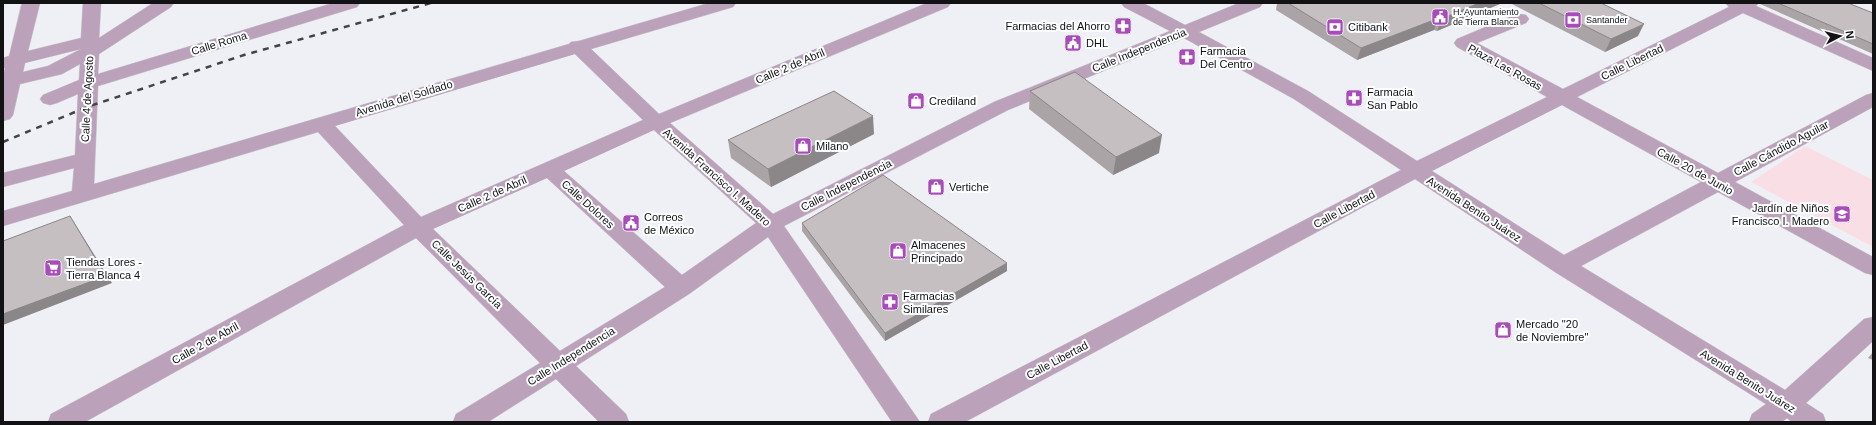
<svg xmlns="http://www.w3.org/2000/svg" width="1876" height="425" viewBox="0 0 1876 425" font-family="Helvetica,sans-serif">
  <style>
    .education { fill: #f9dfe5 }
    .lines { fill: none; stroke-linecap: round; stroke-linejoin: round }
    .minor-casing { stroke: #ccccd2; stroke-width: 1 }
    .minor { fill: #bba2ba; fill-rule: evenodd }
    .rail { stroke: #444447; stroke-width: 2.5; stroke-dasharray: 6 6; stroke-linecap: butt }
    .wall { fill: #aaa4a7 }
    .shaded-wall { fill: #8b8688 }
    .building { fill: #c6bfc2; stroke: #8b8688 }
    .labels { text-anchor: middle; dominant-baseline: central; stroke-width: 4; stroke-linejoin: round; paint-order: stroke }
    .far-poi-label { font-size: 9px; fill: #121214; stroke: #fdfeff; text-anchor: start }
    .poi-label { font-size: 11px; fill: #121214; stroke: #fdfeff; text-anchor: start }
    .street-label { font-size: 11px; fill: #121214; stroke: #fdfeff }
  </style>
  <rect width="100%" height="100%" fill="#eff0f6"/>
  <path class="education" d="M1805 146 1873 180V247L1751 182Z"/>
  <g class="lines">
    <defs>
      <path id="minor" d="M22 3H40L28 51 81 38 83 3H101L99 38 153 3H174L171 7 99 54 98 74 333 3H360L357 7 98 86 94 184 569 44 571 42 579 41 709 3H736L733 7 591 49 659 114 927 3H951L948 7 670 123 773 214 994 102 1170 31 1124 7 1121 3H1143L1185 25 1239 3H1263L1260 7 1199 32 1308 91 1417 161 1547 97 1457 47 1454 43 1457 39 1514 15 1520 14 1526 15 1529 19 1526 23 1477 43 1563 89 1729 7 1725 3H1759L1756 6 1873 58V71L1743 13 1577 97 1718 173 1866 95 1873 93V107L1735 182 1873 257V275L1865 273 1718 192 1581 266 1785 390 1864 319 1873 317V341L1806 403 1823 414 1826 422H1792L1787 418 1782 422H1749L1752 414 1766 404 1555 272 1415 179 965 422H928L931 414 1401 170 1294 99 1184 38 1008 110 784 226 920 422H892L768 237 689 294 576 366 626 414 629 422H599L556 379 488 422H453L456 414 540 363 416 238 85 422H48L51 414 404 225 318 132 3 226V211L72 191 74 168 3 187V173L75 155 78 94 57 103 50 105 43 103 40 99 43 95 79 80 80 64 62 74 20 84 13 115 10 119 3 121V77L5 68H3V58L9 56ZM81 49 48 66 23 72 25 63ZM575 54 643 120 421 217 335 126ZM1562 105 1701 182 1564 255 1432 171ZM654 130 756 223 682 275 564 171ZM547 178 665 287 560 351 433 229Z"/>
    </defs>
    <use href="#minor" class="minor-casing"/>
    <use href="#minor" class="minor"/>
    <path class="rail" d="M3 142 87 107 244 55 431 3"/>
  </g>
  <g class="wall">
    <path d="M1277 3H1502L1437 31 1434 30 1357 60 1276 10Z"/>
    <path d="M1510 3H1601L1638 36 1605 52Z"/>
    <path d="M1760 3H1848L1873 13V54L1760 4Z"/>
    <path d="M1030 91 1159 153 1113 175 1029 109Z"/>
    <path d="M874 134 771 187 731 158 728 140Z"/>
    <path d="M802 223 1007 263V271L885 341 802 231Z"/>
    <path d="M1873 352V360L1868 358Z"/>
  </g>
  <g class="shaded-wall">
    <path d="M1479 3H1502L1437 31 1441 19Z"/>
    <path d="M1439 18 1434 30 1357 60 1361 48Z"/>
    <path d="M1644 24 1638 36 1605 52 1611 39Z"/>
    <path d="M873 116 874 134 771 187 768 169Z"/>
    <path d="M1162 135 1159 153 1113 175 1116 157Z"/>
    <path d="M70 216 75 224 112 283 3 325V314Z"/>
    <path d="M1007 263V271L885 341V333Z"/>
  </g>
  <g class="building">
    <path d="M1288 3H1479L1441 19 1439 18 1361 48Z"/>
    <path d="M1539 3H1601L1644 24 1611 39Z"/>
    <path d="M1778 3H1848L1873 13V44Z"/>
    <path d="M1075 72 1162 135 1116 157 1030 91Z"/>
    <path d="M834 91 873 116 768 169 728 140Z"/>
    <path d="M883 175 1007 263 885 333 802 223Z"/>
    <path d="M70 216 106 276 3 314V241Z"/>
  </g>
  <defs>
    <symbol id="civic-square" viewBox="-11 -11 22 22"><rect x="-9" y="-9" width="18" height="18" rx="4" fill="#a74cb8" stroke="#fdfeff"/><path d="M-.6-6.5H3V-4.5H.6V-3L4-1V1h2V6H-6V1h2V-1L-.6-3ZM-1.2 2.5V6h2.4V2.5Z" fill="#fff"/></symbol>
    <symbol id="bank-square" viewBox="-11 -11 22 22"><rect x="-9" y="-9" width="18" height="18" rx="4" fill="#a74cb8" stroke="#fdfeff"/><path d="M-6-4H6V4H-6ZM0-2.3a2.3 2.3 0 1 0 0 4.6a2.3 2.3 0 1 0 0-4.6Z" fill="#fff"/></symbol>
    <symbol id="pharmacy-square" viewBox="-11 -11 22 22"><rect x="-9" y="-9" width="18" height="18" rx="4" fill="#a74cb8" stroke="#fdfeff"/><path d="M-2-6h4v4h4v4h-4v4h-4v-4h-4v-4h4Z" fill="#fff"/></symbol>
    <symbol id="shop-square" viewBox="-11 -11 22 22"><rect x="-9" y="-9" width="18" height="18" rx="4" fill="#a74cb8" stroke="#fdfeff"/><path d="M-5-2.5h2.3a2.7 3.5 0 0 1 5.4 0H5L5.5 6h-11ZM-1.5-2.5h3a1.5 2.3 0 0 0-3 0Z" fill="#fff"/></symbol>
    <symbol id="school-square" viewBox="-11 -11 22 22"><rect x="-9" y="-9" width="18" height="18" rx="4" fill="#a74cb8" stroke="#fdfeff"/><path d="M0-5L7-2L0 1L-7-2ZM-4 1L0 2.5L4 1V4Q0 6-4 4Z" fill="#fff"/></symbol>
    <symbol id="supermarket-square" viewBox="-11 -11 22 22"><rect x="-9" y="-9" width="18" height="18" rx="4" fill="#a74cb8" stroke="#fdfeff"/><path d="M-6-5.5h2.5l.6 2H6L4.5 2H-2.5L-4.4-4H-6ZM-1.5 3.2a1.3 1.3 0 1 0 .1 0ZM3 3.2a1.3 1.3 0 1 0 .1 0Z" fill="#fff"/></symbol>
  </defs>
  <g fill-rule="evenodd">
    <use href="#civic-square" x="1430" y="7" width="20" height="20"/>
    <use href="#bank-square" x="1563" y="10" width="20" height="20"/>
    <use href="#pharmacy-square" x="1113" y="16" width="20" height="20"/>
    <use href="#bank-square" x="1325" y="17" width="20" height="20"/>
    <use href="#civic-square" x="1063" y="33" width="20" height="20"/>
    <use href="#pharmacy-square" x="1177" y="47" width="20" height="20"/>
    <use href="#pharmacy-square" x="1344" y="88" width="20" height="20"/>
    <use href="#shop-square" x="906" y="91" width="20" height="20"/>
    <use href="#shop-square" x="793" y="136" width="20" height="20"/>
    <use href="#shop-square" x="926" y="177" width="20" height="20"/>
    <use href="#school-square" x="1832" y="204" width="20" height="20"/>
    <use href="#civic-square" x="621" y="213" width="20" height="20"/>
    <use href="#shop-square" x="888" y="241" width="20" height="20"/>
    <use href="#supermarket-square" x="43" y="258" width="20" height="20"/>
    <use href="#pharmacy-square" x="880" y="292" width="20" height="20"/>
    <use href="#shop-square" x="1493" y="320" width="20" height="20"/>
  </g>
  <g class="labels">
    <g class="far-poi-label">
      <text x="1453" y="12">H. Ayuntamiento<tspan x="1453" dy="10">de Tierra Blanca</tspan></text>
      <text x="1586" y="20">Santander</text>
    </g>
    <g class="poi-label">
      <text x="1110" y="26" text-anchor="end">Farmacias del Ahorro</text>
      <text x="1348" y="27">Citibank</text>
      <text x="1086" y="43">DHL</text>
      <text x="1200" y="51">Farmacia<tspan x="1200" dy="13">Del Centro</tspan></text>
      <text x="1367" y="92">Farmacia<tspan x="1367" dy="13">San Pablo</tspan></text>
      <text x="929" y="101">Crediland</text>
      <text x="816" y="146">Milano</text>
      <text x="949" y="187">Vertiche</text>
      <text x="1829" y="208" text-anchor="end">Jardín de Niños<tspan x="1829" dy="13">Francisco I. Madero</tspan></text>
      <text x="644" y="217">Correos<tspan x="644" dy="13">de México</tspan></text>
      <text x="911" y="245">Almacenes<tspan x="911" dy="13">Principado</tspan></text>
      <text x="66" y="262">Tiendas Lores -<tspan x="66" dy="13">Tierra Blanca 4</tspan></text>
      <text x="903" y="296">Farmacias<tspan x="903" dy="13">Similares</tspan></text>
      <text x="1516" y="324">Mercado "20<tspan x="1516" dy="13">de Noviembre"</tspan></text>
    </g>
    <g class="street-label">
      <text transform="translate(219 43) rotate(-17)">Calle Roma</text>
      <text transform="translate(1139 50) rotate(-22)">Calle Independencia</text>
      <text transform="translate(1632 62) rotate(-26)">Calle Libertad</text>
      <text transform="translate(790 66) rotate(-23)">Calle 2 de Abril</text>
      <text transform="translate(1505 67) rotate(29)">Plaza Las Rosas</text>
      <text transform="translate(404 98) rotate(-17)">Avenida del Soldado</text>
      <text transform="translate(87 99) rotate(-87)">Calle 4 de Agosto</text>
      <text transform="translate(1781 148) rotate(-28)">Calle Cándido Aguilar</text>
      <text transform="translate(1695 171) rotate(29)">Calle 20 de Junio</text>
      <text transform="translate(717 177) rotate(42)">Avenida Francisco I. Madero</text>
      <text transform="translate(846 185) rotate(-27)">Calle Independencia</text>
      <text transform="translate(492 194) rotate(-24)">Calle 2 de Abril</text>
      <text transform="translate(588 204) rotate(42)">Calle Dolores</text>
      <text transform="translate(1344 209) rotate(-28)">Calle Libertad</text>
      <text transform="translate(1474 209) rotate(33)">Avenida Benito Juárez</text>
      <text transform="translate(467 274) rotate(44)">Calle Jesús García</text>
      <text transform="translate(205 343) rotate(-29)">Calle 2 de Abril</text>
      <text transform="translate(571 356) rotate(-32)">Calle Independencia</text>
      <text transform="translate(1057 360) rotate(-28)">Calle Libertad</text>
      <text transform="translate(1748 381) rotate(32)">Avenida Benito Juárez</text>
    </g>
  </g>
  <rect width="1876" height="425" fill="none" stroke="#121214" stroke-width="8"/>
  <g transform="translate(1840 36) rotate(83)" stroke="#fdfeff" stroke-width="3" paint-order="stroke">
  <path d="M0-3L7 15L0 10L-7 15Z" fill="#121214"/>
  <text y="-6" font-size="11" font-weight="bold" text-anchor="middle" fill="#121214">N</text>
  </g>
</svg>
